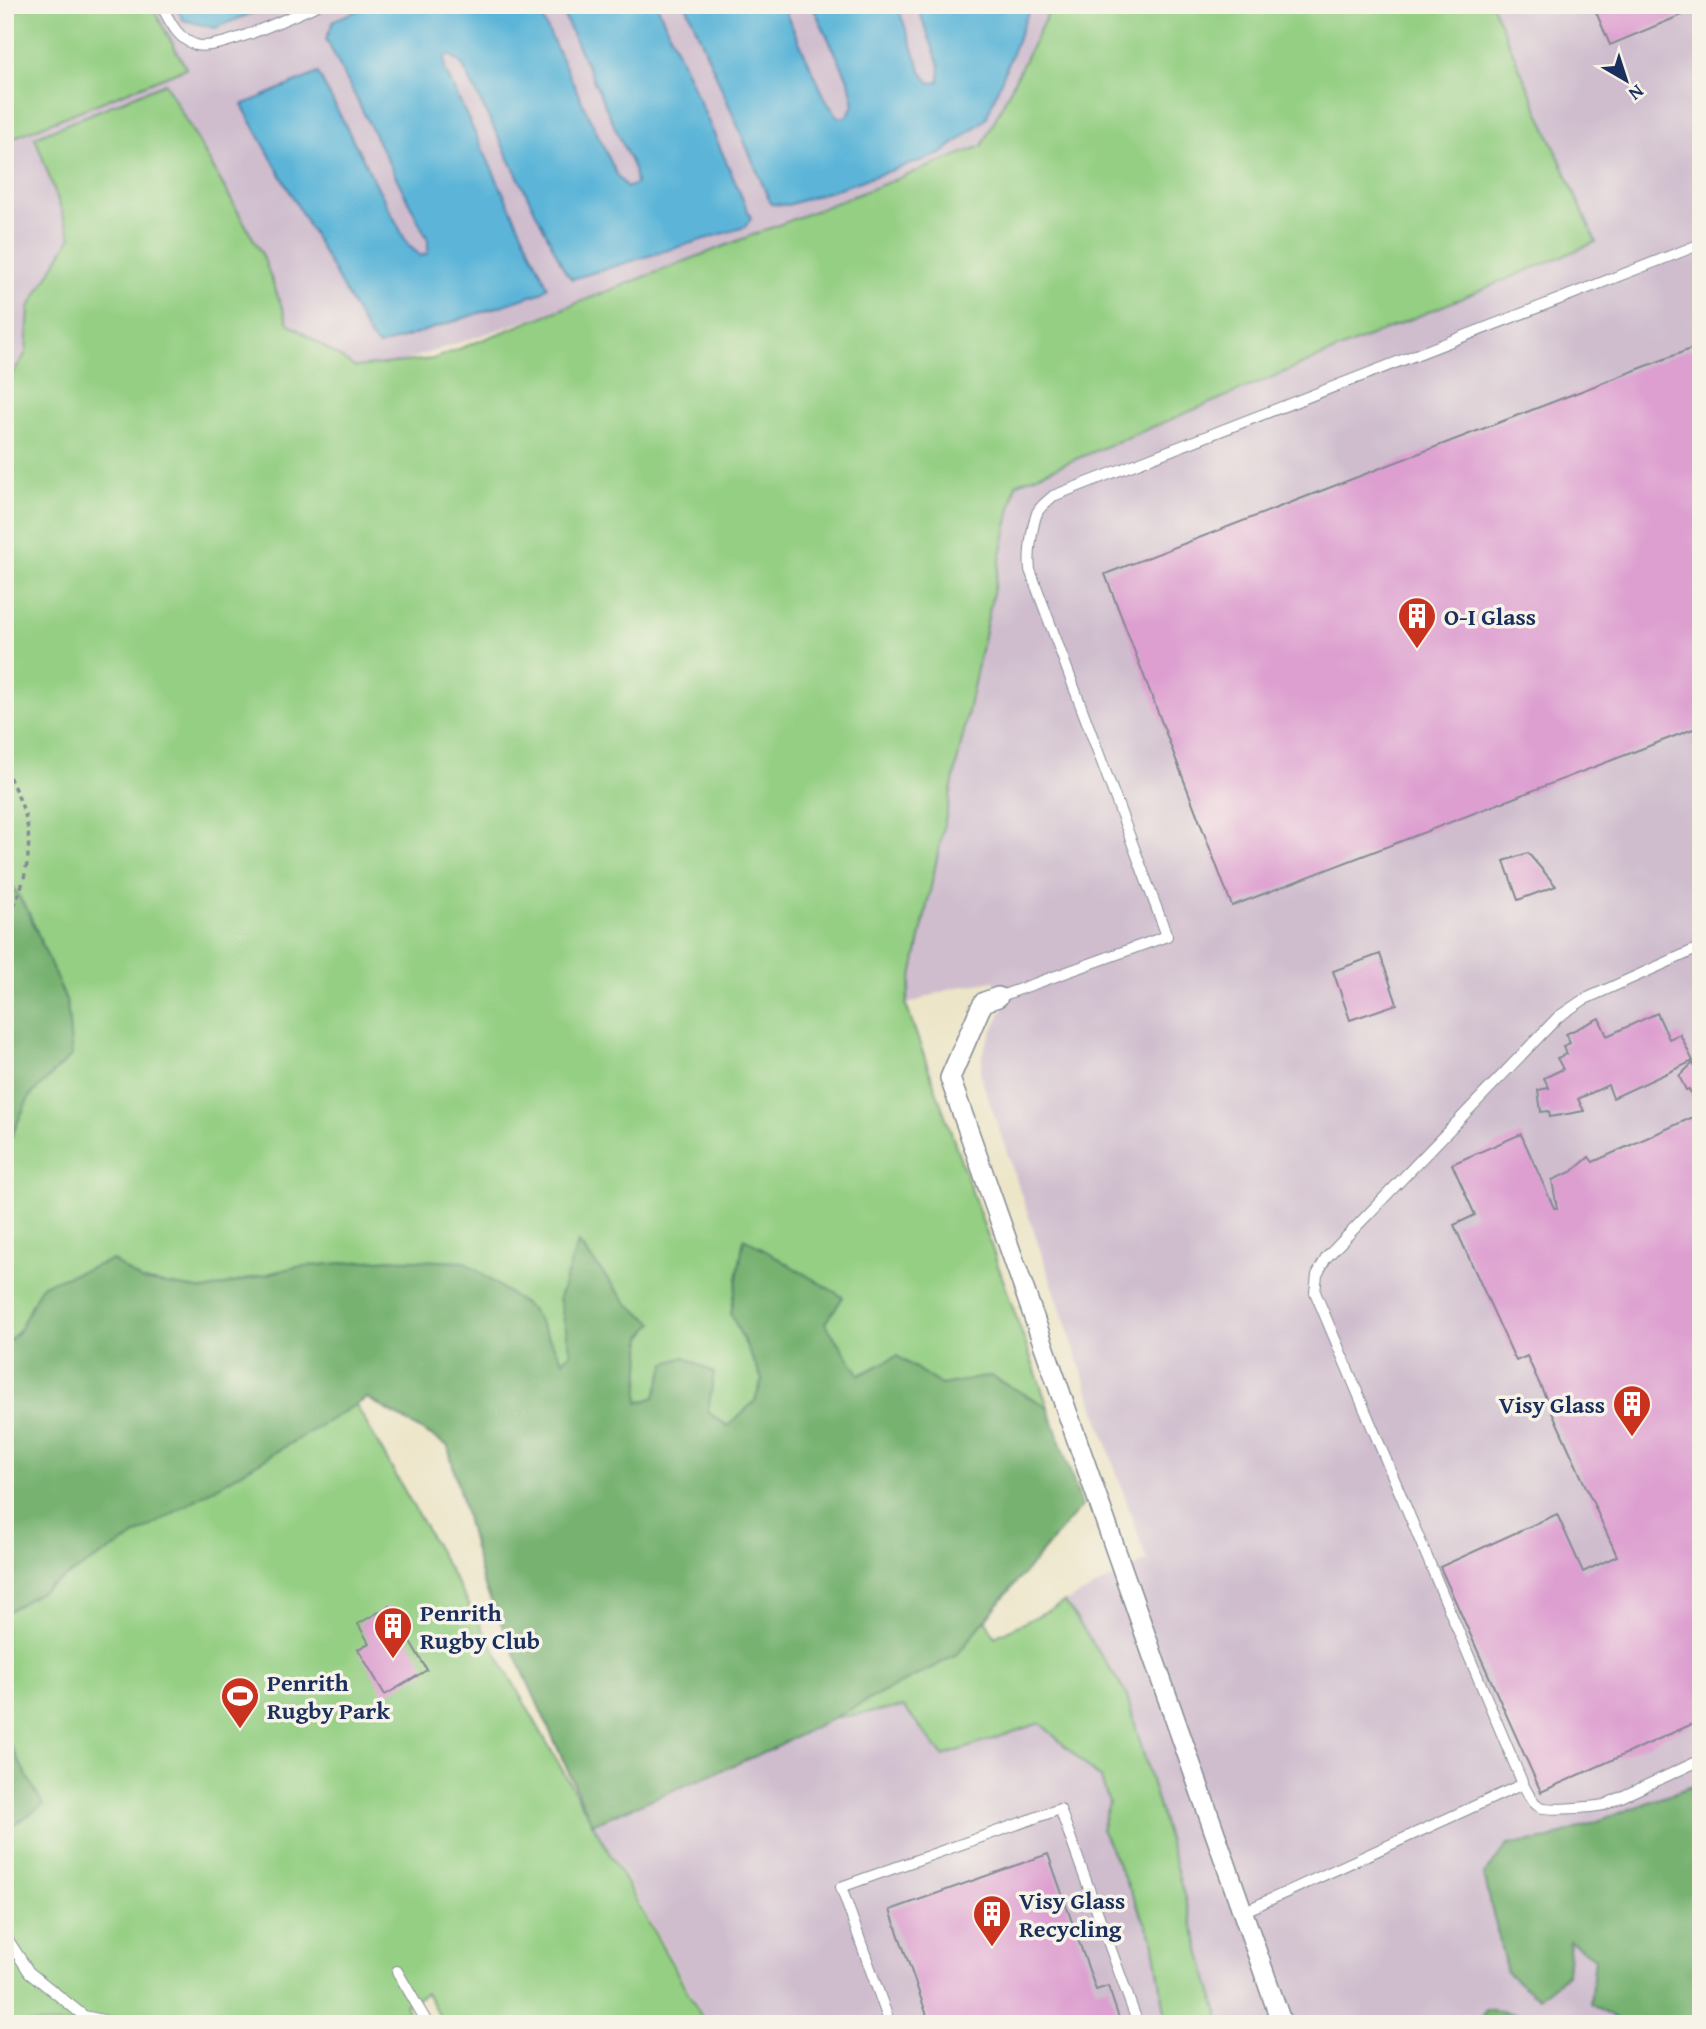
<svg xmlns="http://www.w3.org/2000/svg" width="1706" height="2029" viewBox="0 0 1706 2029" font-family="'Gentium Book Plus',serif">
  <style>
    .industrial { fill: #cfbdce }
    .green { fill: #94cf83; stroke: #587f70; stroke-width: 2 }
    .forest { fill: #77b271; stroke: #497068; stroke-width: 2 }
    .water { fill: #5bb5d8; stroke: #3b729b; stroke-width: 2 }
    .building { fill: #dd9fd0 }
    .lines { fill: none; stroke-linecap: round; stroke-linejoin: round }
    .lane-casing { stroke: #848a93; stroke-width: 12 }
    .street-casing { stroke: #848a93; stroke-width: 22 }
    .path { stroke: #848a93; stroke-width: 3.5; stroke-dasharray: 5 5; stroke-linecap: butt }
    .lane { stroke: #fff; stroke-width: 10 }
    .street { stroke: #fff; stroke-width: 19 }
    .labels { text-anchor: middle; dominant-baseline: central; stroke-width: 7; stroke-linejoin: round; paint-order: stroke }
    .poi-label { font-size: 24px; font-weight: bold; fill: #1b2f5e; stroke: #f7f3e8; text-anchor: start }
  </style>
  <rect width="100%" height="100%" fill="#f7f3e8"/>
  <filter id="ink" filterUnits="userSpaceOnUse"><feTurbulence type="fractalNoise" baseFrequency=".0143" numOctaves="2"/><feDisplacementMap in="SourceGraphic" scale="14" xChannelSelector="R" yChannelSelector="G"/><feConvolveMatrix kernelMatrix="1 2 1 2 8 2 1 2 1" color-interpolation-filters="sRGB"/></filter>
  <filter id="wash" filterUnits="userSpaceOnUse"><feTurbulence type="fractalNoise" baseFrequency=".00686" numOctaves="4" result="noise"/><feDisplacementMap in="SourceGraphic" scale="28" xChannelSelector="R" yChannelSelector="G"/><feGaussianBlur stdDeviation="1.57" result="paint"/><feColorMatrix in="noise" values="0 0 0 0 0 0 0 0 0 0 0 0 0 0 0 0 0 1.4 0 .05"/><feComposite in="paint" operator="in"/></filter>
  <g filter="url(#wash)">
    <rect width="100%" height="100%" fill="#ece5c8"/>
    <g class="industrial">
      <path d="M151 5H1062L996 165 5 493V141L186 68Z"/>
      <path d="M1492 5H1701V2024H708L623 1873 592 1824 770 1750 1147 1561 980 1074 985 1046 1004 1007 994 981 952 988 906 1005 1016 484 1595 242Z"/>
    </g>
    <g class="green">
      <path d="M5 5H151L186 68 5 141Z"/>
      <path d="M1052 5H1492L1596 242 1016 484 906 1005 1048 1407 991 1376 974 1599 995 1637 1065 1602 1126 1693 1221 2024H1167L1153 1939 1101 1829 1109 1803 1101 1779 1040 1723 943 1756 904 1707 792 1724 483 1583 448 1446 367 1398 356 1405 706 2024H444L426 1993 405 2005 416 2024H5V385L26 353 29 308 71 237 35 137 165 83 262 254 288 323 355 367 433 359 982 146Z"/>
    </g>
    <g class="forest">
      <path d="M5 874 29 913 67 1003 72 1055 29 1097 5 1151Z"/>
      <path d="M744 1238 843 1297 825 1323 860 1375 897 1356 941 1385 991 1376 1048 1407 1082 1506 1007 1593 957 1655 770 1750 592 1824 483 1583 448 1446 367 1398 5 1613V1345L18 1332 42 1285 112 1260 141 1280 205 1290 295 1267 390 1259 465 1262 532 1310 563 1361 571 1353 559 1298 578 1242 628 1304 654 1323 642 1337 638 1403 655 1397 666 1363 685 1357 714 1373 708 1412 728 1426 755 1401 762 1379 731 1314Z"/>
      <path d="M5 1736 43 1805 15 1824 5 1817Z"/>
      <path d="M1701 1783V2024H1624L1590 2004 1595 1958 1570 1941 1567 1974 1539 1998 1507 1973 1484 1875 1508 1845 1549 1839Z"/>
      <path d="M1486 2009 1555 2020 1557 2024H1477Z"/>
    </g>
    <g class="water">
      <path d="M175 5H272L215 28 183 20Z"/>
      <path d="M371 5H536L617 175 627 188 636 184 634 169 559 5H657L751 218 745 227 572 279 566 273 462 64 450 55 445 58V70L548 287 540 293 379 346 370 337 242 105 318 73 408 245 421 256 428 253V240L326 39 334 20Z"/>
      <path d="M686 5H782L827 102 839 118 847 116 854 104 849 81 812 5H897L922 73 930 83 939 82 940 67 917 5H1031L986 119 941 154 788 205 771 204Z"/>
    </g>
    <g id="blocks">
      <g class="building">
        <path d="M1593 5H1701V7L1610 45Z"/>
        <path d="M1701 345V726L1232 906 1105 574Z"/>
        <path d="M1528 853 1556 886 1518 900 1504 861Z"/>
        <path d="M1380 954 1397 1004 1350 1020 1333 971Z"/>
        <path d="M1657 1013 1669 1039 1680 1034 1693 1061 1613 1098 1608 1085 1578 1099 1584 1111 1550 1117 1549 1111 1541 1112 1538 1090 1549 1088 1544 1078 1563 1069 1557 1058 1567 1054 1563 1046 1570 1043 1566 1034 1599 1018 1607 1036Z"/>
        <path d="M1693 1063 1701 1080V1720L1541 1792 1440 1567 1557 1514 1583 1572 1617 1556 1527 1356 1516 1361 1454 1225 1475 1215 1452 1164 1521 1134 1554 1208H1557L1552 1180 1573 1171 1589 1157 1593 1162 1700 1114 1689 1089 1686 1090 1679 1076Z"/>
        <path d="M389 1606 427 1670 385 1695 358 1649 369 1643 358 1624Z"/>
        <path d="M1048 1854 1096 1990 1108 1986 1121 2024H930L890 1910Z"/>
      </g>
    </g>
  </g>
  <g filter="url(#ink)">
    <use href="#blocks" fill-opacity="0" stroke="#848a93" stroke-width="2"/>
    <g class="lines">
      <defs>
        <g id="lane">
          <path d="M161 5C170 21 177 39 196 45 218 52 294 15 318 5"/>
          <path d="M1701 947 1583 1000 1558 1017 1326 1258 1317 1275 1315 1292 1523 1784C1527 1792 1532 1803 1540 1807 1550 1811 1593 1807 1604 1805L1701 1760"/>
          <path d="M998 997 1167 936 1030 570C1028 556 1032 526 1037 513 1040 506 1048 501 1053 496L1701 244"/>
          <path d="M1243 1912 1523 1784"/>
          <path d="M5 1935 29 1972 84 2016 121 2024"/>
          <path d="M397 1971 428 2024"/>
          <path d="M890 2024 841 1887 1060 1809 1138 2024"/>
        </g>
        <path id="street" d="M998 997 984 1002 980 1009 950 1078 952 1084 1282 2024"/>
      </defs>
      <use href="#lane" class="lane-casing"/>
      <use href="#street" class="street-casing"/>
      <path class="path" d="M5 768C14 788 26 809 28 831 31 862 22 895 5 922"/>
      <use href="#lane" class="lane"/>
      <use href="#street" class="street"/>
    </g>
  </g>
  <defs>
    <symbol id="building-pin" viewBox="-11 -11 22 30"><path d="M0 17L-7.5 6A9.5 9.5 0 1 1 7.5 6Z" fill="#c8321e" stroke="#f7f3e8"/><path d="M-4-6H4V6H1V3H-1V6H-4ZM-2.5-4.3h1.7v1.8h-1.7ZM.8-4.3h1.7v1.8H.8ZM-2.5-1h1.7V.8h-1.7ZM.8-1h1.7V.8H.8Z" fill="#fff"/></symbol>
    <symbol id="stadium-pin" viewBox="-11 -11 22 30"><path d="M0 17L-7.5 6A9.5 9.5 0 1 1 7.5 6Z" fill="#c8321e" stroke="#f7f3e8"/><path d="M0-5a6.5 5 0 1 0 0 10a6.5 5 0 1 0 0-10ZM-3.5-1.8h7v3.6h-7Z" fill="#fff"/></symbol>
  </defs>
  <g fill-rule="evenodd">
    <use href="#building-pin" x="1395" y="594" width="44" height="60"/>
    <use href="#building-pin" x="1610" y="1382" width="44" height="60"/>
    <use href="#building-pin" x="371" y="1604" width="44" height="60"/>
    <use href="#stadium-pin" x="218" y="1674" width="44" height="60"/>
    <use href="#building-pin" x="970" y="1892" width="44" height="60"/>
  </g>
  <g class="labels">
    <g class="poi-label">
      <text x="1444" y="616">O-I Glass</text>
      <text x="1605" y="1404" text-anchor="end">Visy Glass</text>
      <text x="420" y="1612">Penrith<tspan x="420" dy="28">Rugby Club</tspan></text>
      <text x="267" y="1682">Penrith<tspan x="267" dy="28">Rugby Park</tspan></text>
      <text x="1019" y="1900">Visy Glass<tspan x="1019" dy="28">Recycling</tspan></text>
    </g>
  </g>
  <rect width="1706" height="2029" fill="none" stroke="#f7f3e8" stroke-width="28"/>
  <g transform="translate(1626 80) rotate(141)" stroke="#f7f3e8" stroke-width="5" paint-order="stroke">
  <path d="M0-5L12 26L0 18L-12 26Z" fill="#1b2f5e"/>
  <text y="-10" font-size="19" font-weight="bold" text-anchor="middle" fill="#1b2f5e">N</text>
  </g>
</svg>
